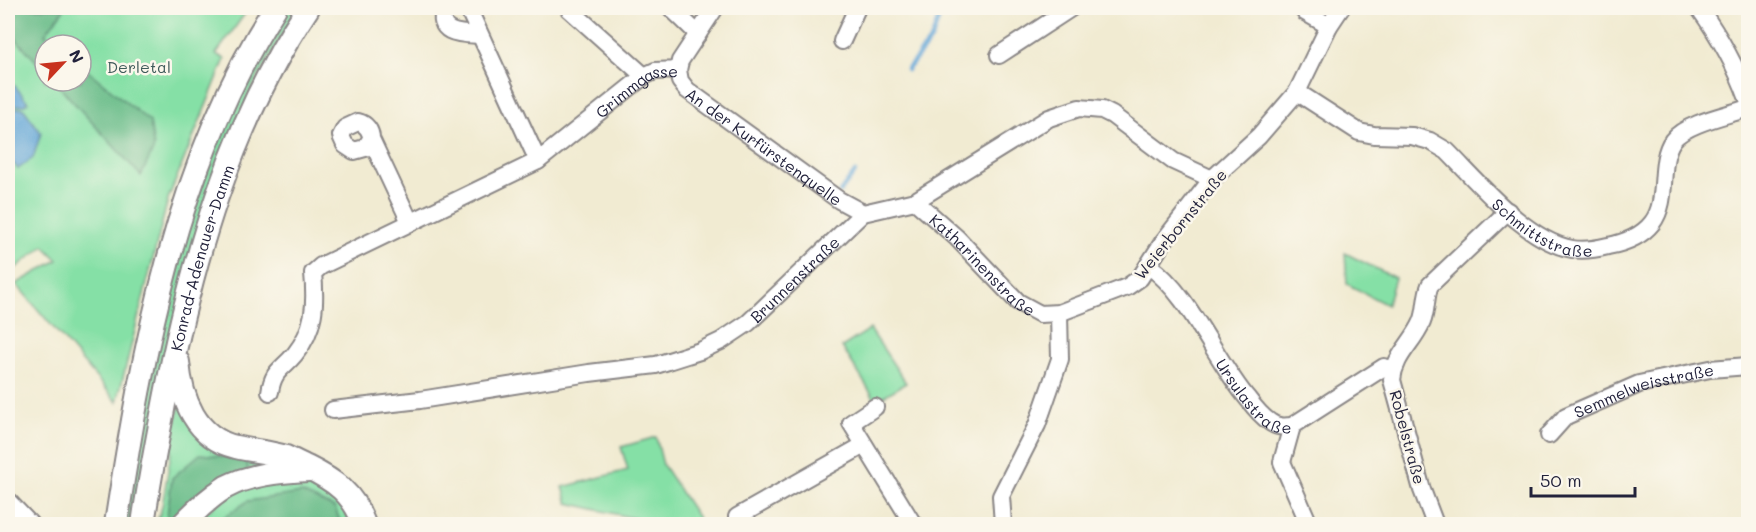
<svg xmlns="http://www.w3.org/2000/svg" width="1756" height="532" viewBox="0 0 1756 532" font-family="Mali,sans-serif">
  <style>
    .green { fill: #85e0a6; stroke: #548170; stroke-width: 1.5; fill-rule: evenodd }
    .forest { fill: #6cbe8b; stroke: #477063; stroke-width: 1.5 }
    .water { fill: #62a6d7; stroke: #426489; stroke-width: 1.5 }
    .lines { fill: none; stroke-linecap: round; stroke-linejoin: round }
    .stream { stroke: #62a6d7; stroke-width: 4.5 }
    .minor-casing { stroke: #8a8686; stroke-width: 20 }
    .secondary-casing { stroke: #8a8686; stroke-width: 26 }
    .minor { stroke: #fff; stroke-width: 16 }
    .secondary { stroke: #fff; stroke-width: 22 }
    .labels { text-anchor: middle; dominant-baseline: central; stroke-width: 5; stroke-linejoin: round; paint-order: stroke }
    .park-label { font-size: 16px; fill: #405b5b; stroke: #fbf7ec }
    .street-label { font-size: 16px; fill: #22223b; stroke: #fbf7ec }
  </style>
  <rect width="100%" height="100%" fill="#fbf7ec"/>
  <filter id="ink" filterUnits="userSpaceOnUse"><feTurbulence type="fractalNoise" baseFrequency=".0167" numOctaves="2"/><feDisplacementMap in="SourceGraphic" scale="12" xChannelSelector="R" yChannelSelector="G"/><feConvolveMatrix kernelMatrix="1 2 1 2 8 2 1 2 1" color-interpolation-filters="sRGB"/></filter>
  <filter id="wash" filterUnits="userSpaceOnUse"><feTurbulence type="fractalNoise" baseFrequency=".008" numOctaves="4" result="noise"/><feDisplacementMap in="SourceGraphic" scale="24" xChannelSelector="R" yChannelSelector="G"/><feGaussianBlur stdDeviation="1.35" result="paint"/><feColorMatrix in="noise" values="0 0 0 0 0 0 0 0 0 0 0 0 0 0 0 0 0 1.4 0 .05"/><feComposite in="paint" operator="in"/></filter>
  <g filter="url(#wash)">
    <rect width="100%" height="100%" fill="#f1ebd2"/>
    <g class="green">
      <path d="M8 8H249L216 54 225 59 168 199 117 402 16 284 58 260 44 246 8 274ZM45 45H81V81H45Z"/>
      <path d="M285 8H297L248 95 136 524H125L138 436 182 242 225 121Z"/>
      <path d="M1345 253 1395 278 1387 305 1347 284Z"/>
      <path d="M870 329 906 383 876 401 842 347Z"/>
      <path d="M179 405 281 465 172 478 166 524H156L162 507Z"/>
      <path d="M656 437 663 465 702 524H659L568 503 563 487 628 470 621 447Z"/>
      <path d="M277 479 313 482 340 501 351 524H341L335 508 248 501 214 524H191L234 491Z"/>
    </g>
    <g class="forest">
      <path d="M8 8H65L45 34 58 45H45V71L8 30Z"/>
      <path d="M81 65 150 122 154 148 141 176 54 81H81Z"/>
      <path d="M200 454 247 459 248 471 181 510 169 524H166L172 478Z"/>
      <path d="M302 493 335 508 341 524H214L248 501Z"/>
    </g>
    <g class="water">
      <path d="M8 85 15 86 28 102 24 105 8 106Z"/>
      <path d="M11 108H23L41 133 33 158 18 169 8 157 13 153C14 135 7 127 8 111Z"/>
    </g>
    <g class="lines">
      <g class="stream">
        <path d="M907 70 932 38 939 17 946 8"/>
        <path d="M840 192 855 172"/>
      </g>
    </g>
  </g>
  <g filter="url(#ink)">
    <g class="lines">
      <defs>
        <g id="minor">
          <path d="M445 8C435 34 460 34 479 35"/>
          <path d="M468 8 538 161"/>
          <path d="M568 8 644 76"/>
          <path d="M671 8 698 34"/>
          <path d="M1302 8 1305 12 1329 26"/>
          <path d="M1699 8C1720 37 1736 66 1748 99"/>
          <path d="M842 41 857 8"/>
          <path d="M999 55 1071 8"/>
          <path id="s1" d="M678 70 680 81 687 90 839 200 863 213"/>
          <path id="s2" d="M1297 92 1359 132 1374 135 1412 136 1430 141 1447 151C1479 183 1526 241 1572 249 1584 251 1596 249 1608 246 1624 243 1641 237 1652 223 1670 200 1657 162 1673 140 1686 123 1728 115 1748 108"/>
          <path d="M371 139C371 130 366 124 358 122L345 128 341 136 345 145 354 151 365 148 371 139 410 222"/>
          <path id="s3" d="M915 201 957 238 1018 302 1040 314 1059 313 1127 287 1140 278 1163 242 1212 179 1259 136 1297 92 1329 26 1341 8"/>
          <path id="s4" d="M1149 266C1189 293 1215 360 1248 399 1254 407 1261 416 1270 422 1277 427 1283 427 1292 426L1384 367 1393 369"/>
          <path id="s5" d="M270 392C273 370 282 370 295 354 315 329 316 304 313 273L321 266 538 161 644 76 655 71 678 70 680 61 715 8"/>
          <path d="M875 407 851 423 913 524"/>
          <path id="s6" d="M333 410 420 400 589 373 656 365 700 351 721 341 748 323 863 213 915 201 1049 118 1079 108 1102 110 1112 115 1173 161 1212 179"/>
          <path d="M1292 426 1282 462 1309 524"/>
          <path id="s7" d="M1549 435 1566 416 1639 384 1710 369 1748 366"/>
          <path d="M8 501 30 524"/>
          <path d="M737 517 864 445"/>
          <path d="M1003 524 1001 496 1037 425 1060 359 1059 313"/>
          <path d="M1435 524 1422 490 1392 380C1394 356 1413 343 1422 322 1427 310 1425 297 1430 285L1508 211"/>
        </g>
        <g id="secondary">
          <path d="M178 362C181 399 196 438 236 447 252 451 270 452 286 457 293 460 300 464 307 467 335 481 353 493 364 524"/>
          <path d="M116 524C143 348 177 161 275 8"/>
          <path id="s8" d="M143 524C149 482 157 441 165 399 192 261 230 125 308 8"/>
          <path d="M183 524C195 511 210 497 226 487 248 475 284 471 309 470"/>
        </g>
      </defs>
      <use href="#minor" class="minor-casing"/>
      <use href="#secondary" class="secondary-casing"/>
      <use href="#minor" class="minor"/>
      <use href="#secondary" class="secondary"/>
    </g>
  </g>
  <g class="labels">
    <g class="park-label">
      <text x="139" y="66">Derletal</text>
    </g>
    <g class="street-label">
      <text stroke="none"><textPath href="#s5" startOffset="507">Grimmgasse</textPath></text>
      <text stroke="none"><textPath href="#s1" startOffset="118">An der Kurfürstenquelle</textPath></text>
      <text stroke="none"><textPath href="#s2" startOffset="291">Schmittstraße</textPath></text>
      <text transform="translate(1180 224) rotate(-51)">Weierbornstraße</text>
      <text stroke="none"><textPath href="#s8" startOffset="273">Konrad-Adenauer-Damm</textPath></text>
      <text stroke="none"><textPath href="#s3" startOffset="93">Katharinenstraße</textPath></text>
      <text stroke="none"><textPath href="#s6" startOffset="492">Brunnenstraße</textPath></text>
      <text stroke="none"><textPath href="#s4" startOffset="170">Ursulastraße</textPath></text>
      <text stroke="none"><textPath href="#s7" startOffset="108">Semmelweisstraße</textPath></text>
      <text transform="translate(1408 437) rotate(75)">Robelstraße</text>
    </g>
  </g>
  <rect width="1756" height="532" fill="none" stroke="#fbf7ec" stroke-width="30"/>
  <g transform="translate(63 63) rotate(64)"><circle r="28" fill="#fbf7ec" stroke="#a4a2a5" stroke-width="1.5"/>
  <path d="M0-4.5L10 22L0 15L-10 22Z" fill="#c8321e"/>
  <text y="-9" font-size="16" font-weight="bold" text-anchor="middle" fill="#22223b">N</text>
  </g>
  <path d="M1531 487v9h104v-9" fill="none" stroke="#22223b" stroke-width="3"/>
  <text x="1540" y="487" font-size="18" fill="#22223b" stroke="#fbf7ec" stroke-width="4.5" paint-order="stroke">50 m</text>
</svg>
